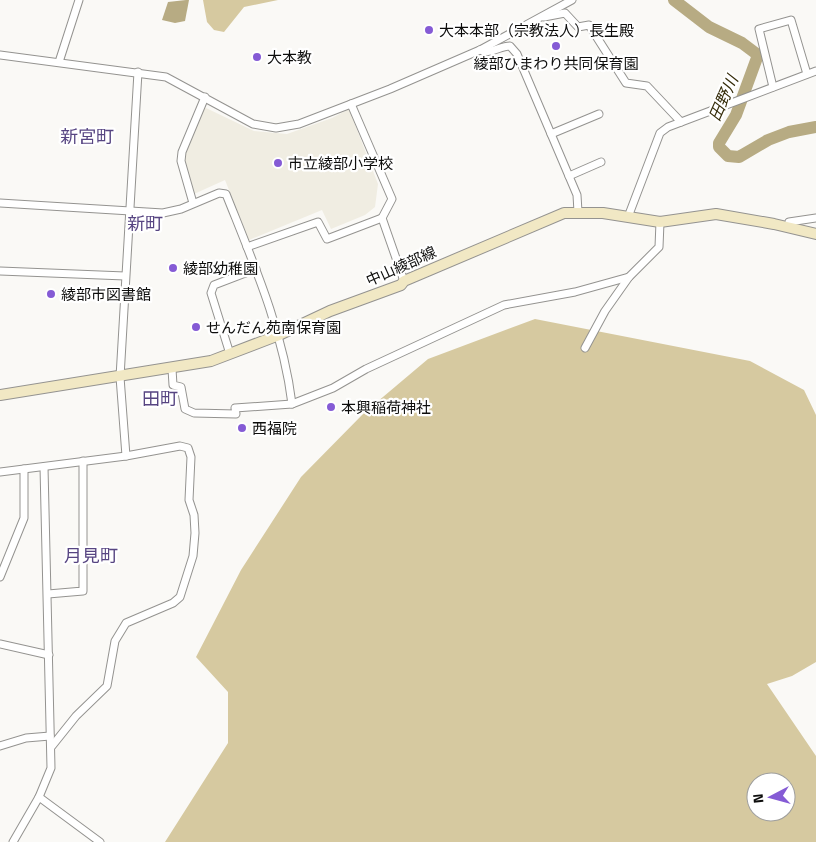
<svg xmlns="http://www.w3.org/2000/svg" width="816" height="842" viewBox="0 0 816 842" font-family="'Titillium Web','Noto Sans JP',sans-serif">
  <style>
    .built { fill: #f0ede2 }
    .forest { fill: #d6c9a0; fill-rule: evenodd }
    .water { fill: #b7ab83 }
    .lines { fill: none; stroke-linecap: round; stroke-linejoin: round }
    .river { stroke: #b7ab83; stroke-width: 12 }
    .street-casing { stroke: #949390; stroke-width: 9 }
    .secondary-casing { stroke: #949390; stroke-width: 12 }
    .street { stroke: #fff; stroke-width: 7 }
    .secondary { stroke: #f1e8c4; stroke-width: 10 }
    .poi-dot { fill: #855bd5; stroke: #fff; stroke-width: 2 }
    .labels { text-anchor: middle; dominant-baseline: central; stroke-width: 4.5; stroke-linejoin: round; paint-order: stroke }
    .poi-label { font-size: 15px; fill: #0d0d0c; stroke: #fff; text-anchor: start }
    .street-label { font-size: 15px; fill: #0d0d0c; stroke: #fff }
    .water-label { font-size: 16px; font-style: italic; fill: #352c09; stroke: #fff }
    .quarter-label { font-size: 18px; fill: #574582; stroke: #fff }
  </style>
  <rect width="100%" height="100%" fill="#faf9f6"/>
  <path class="built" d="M206 108 254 131 287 134 332 118 349 109 378 184 375 207 365 215 331 229 322 210 249 240 225 180 194 194 188 180 183 147 196 111Z"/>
  <g class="forest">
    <path d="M203 0H278L244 7 224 32 214 30 207 22Z"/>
    <path d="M535 319 750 361 804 390 816 415V662L792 676 767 684 816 756V842H165L228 743V692L196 657 241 570 301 477 364 413 428 359ZM756 782H786V812H756Z"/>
  </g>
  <path class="water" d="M186 0H189L185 21 175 23 162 20 168 2Z"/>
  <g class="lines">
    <path class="river" d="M674 0 709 27 742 43 758 55 736 115 719 143V147L728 156 739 157 768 140 789 132 816 127"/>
    <defs>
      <g id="street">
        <path d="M544 17 565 13 578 27 589 25 626 83 647 86 681 122"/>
        <path d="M480 50C491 55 499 46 510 46L517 54 577 195 578 212"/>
        <path d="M0 55 166 77 253 124 276 128 299 124 390 89 480 50 572 0"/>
        <path d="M59 62 79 0"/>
        <path d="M773 87 759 29 791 20 807 74"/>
        <path d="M351 104 392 199 382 218 404 281"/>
        <path d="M551 134 599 114"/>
        <path d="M569 176 601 162"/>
        <path d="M0 203 163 213 181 209 219 193 226 194C253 262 283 330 292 404"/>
        <path d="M193 203 181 161 182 152 205 97"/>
        <path d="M628 217 660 133 668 127 816 71"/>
        <path d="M789 227V222L816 218"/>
        <path d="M247 247 318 222 327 239 382 218"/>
        <path d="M0 271 125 276"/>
        <path d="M585 348 605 311 629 277 659 247 660 222"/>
        <path d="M230 354 211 293 214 285 256 269"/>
        <path d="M172 369 173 385 181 387 185 409 194 413 236 414 235 408 292 404 333 388 366 369 504 305 575 292 629 277"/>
        <path d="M126 456 120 377 138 72"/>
        <path d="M0 472 126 456 180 446 188 448 191 457 189 500 194 515 195 533 193 556 180 597 173 603 126 623 115 641 107 686 76 716 52 746"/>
        <path d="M0 577 24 518V469"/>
        <path d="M48 594 83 591V461"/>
        <path d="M0 644 49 655"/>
        <path d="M0 746 26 738 50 736"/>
        <path d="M39 797 100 842"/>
        <path d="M13 842 39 797 51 768 44 467"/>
      </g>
      <path id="secondary" d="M0 395 211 361 279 335 330 311 401 285 404 281 564 213H603L660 222 716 214 774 224 816 234"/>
    </defs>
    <use href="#street" class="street-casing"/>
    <use href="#secondary" class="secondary-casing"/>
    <use href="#street" class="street"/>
    <use href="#secondary" class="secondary"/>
  </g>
  <g class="poi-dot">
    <circle cx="429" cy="30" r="5"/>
    <circle cx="556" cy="46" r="5"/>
    <circle cx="257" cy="57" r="5"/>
    <circle cx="278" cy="163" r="5"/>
    <circle cx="173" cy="268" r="5"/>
    <circle cx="51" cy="294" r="5"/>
    <circle cx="196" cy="327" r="5"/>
    <circle cx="331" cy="407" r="5"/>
    <circle cx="242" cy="428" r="5"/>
  </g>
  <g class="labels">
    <g class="poi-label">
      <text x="439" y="30">大本本部（宗教法人）長生殿</text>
      <text x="267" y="57">大本教</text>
      <text x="556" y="63" text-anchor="middle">綾部ひまわり共同保育園</text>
      <text x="288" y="163">市立綾部小学校</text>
      <text x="183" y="268">綾部幼稚園</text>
      <text x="61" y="294">綾部市図書館</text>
      <text x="206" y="327">せんだん苑南保育園</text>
      <text x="341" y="407">本興稲荷神社</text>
      <text x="252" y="428">西福院</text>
    </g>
    <g class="street-label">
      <text transform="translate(401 266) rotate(-24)">中山綾部線</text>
    </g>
    <g class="water-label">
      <text transform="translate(723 98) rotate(-66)">田野川</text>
    </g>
    <g class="quarter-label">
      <text x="87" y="136">新宮町</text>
      <text x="145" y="223">新町</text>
      <text x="160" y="398">田町</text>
      <text x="91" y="555">月見町</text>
    </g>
  </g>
  <g transform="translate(771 797) rotate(264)"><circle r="24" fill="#ffffff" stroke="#9e9e9e"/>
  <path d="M0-4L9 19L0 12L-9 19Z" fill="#855bd5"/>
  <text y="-8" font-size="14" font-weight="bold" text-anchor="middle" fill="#0d0d0c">N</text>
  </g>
</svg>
